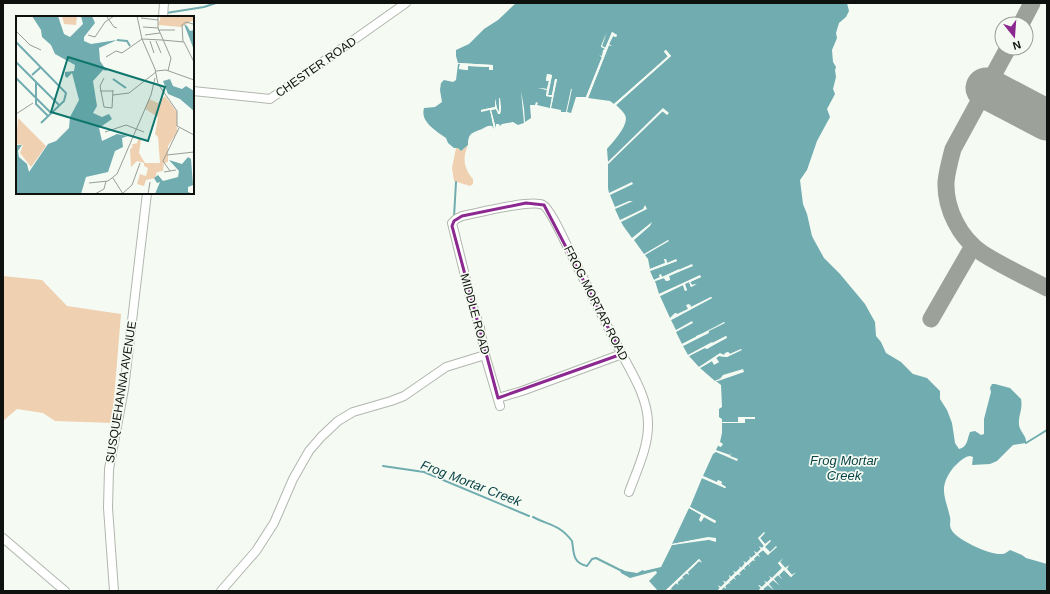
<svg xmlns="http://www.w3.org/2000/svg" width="1050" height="594" viewBox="0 0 1050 594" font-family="Helvetica,sans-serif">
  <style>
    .green { fill: #efd0b1 }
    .water { fill: #70acb0 }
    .pier { fill: #f5fbf2 }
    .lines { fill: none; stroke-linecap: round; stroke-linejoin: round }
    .stream { stroke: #70acb0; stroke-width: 2 }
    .taxiway { stroke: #9ca19a; stroke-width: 17 }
    .runway { stroke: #9ca19a; stroke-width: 41 }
    .minor-casing { stroke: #b1b7ae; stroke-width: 10 }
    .minor { stroke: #fff; stroke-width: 8 }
    .marked { fill: none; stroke: #8c2990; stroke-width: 3; stroke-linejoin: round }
    .labels { text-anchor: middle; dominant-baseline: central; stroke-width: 3.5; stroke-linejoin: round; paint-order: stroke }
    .street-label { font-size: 12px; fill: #0f110e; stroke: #f5fbf2 }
    .water-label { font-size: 13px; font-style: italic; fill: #0a4347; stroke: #f5fbf2 }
    .inset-river { fill: none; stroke: #70acb0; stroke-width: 2 }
    .inset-road { fill: none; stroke: #999d97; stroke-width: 1 }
    .view { fill: #0f766e; fill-opacity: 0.15; stroke: #0f766e; stroke-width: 2 }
    .inset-edge { fill: none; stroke: #0f110e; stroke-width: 2 }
  </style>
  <rect width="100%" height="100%" fill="#f5fbf2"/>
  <g class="green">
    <path d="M468 145C462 158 464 169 473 179V184L470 186 454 181 452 168 456 148H458L461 151Z"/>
    <path d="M3 276 42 280 67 306 121 314 112 423 55 421 43 413 17 409 3 421Z"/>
  </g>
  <path class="water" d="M516 3H847L849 11 846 17 839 23 836 33 837 38 832 50 833 62 836 67 835 70 836 77 833 89 835 94 827 109 830 117 817 141 807 170 800 180 803 204 807 214 812 236 814 240 824 258 840 274 865 304 875 322 876 336 881 342 886 353 901 362 913 374 927 378 940 391V399L947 410 952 423 955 443 959 449C968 447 967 439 970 432L975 431 981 435 984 434V419L991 392 990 388 992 384H995L1010 388 1021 399C1023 410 1018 415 1019 425 1020 432 1027 436 1026 443L1013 445 997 461 990 464 972 465 973 457 970 456C963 457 958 463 953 468 938 488 945 496 950 517 951 521 949 525 951 529 956 540 990 555 1002 554 1005 554 1007 552 1010 550L1022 555 1026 558 1047 564V591H765L763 589 768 585 773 590 768 584 773 580 779 585 773 579 778 575 782 579 779 575 784 570 791 577 796 572 792 575 780 562 784 559 778 563 782 568 777 573 775 570 777 573 772 578 769 576 771 578 767 583 764 581 766 583 762 587 759 586 761 588 758 591 754 590V591H720L724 587 726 588 725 586 729 582 731 584 729 582 734 578 736 580 734 577 738 574 741 575 739 573 748 564 750 566 748 564 753 560 755 561 753 559 758 555 760 557 758 554 763 550 768 555 775 546 770 552 765 547V544L760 538 765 533 758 538 764 546 762 548 759 547 761 549 757 553 754 551 756 554 751 558 749 556 751 558 746 563 744 561 745 563 741 568 739 566 740 568 736 573 733 571 735 573 731 577 729 575 730 578 726 582 723 581 725 583 721 587 718 586 720 588 717 591 713 590V591H668L676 583 678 585 677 583 682 578 684 580 682 577 687 573 689 575 687 572 692 568 694 570 692 568 699 561 702 563 699 559 665 591H658L649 581 657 573 656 571 630 578 621 573 620 571 621 569 625 571 637 573 643 570 644 571 661 567 672 545 708 540V538H705L672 544 689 508 702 515 699 520 701 521 704 517 715 523 716 521 690 507 702 478 725 488 726 487 721 484 722 482 718 480 717 483 703 476 713 454 716 452 737 461 738 459 730 456 732 453 730 455 716 450 718 446 716 445 721 447 723 444 720 442 722 433V423H745V419H755L738 418V422H722V419L719 417V409L722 407 721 385 716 381 724 376 715 381 700 368 712 361 714 364 719 362 716 358 719 356 727 357 741 349 730 354 728 352 724 355 720 354 699 367 689 356 706 347 707 349 727 337 726 336 713 343 712 342 688 355 683 346 709 333 708 331 724 322 682 344 676 332 693 323 692 321 676 330 671 320 712 298 711 297 691 307 690 304 688 309 677 315 676 313 674 314 673 317 670 318 660 296 683 285 685 291 687 290 684 284 689 282 691 287 696 284 692 285 690 282 701 277 700 276 659 294 655 281 664 278 666 281 670 280 669 276 680 271 679 269 662 277 661 275H659L660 277 654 280 650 271 677 261V260L667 263 666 259 665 263 650 269 648 259 645 255 669 241 668 240 644 254 634 240 650 226 652 222 632 238 624 227 621 222 647 209 645 205 643 209 620 220 615 209 633 201H629L615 207 610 195 633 184 632 182 609 193 608 188V164L663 111 669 113 663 109 608 162 607 149C613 142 630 124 625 115 623 111 619 108 616 105L671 56 666 50 664 52 668 56 614 104 610 101 588 98 609 45 612 46 609 44 613 36 616 37 617 35 612 32 606 48 602 46 607 33 601 46 606 49 603 50 602 56H600L602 57 586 97H576L571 113 567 112 572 89H571L566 112H561V110L551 108 557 79H555L552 95H548L552 75 547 74 546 80 549 81 547 89 538 88 547 90 546 96 552 97 550 108 537 105 538 103 536 102 535 105H530L531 118 525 122 524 108 521 91 524 123 518 125 513 122 502 124 500 126 499 124H496V129L491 110 496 109 499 114H500L501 110 499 99V113L497 109 495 99V107L481 110H490L494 129 492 126C488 125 486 127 482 129 472 133 468 133 468 145L461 151 458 148H454L448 143 446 138C436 131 420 122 424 108L435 107 442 102 440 90 441 83 444 80 453 82 456 80 458 64H460L459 69 468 70V66L489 67 493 70V65L458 63 456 56V50L469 44 484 29 498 20Z"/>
  <g class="pier">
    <path d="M606 32 602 46 605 48 612 32 617 35 616 37 613 36 609 44 612 46 609 45 588 98 586 97 602 57 599 55 602 56 604 50 605 49 601 47Z"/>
    <path d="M666 50 671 56 616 105 614 104 668 57 664 51Z"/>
    <path d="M458 63 493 65V70H489V67L468 66V70L459 69 460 64Z"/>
    <path d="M547 74 552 75 548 95H552L555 79H557L551 108H550L552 97 546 96 547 90 538 88 547 89 549 81H546Z"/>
    <path d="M500 98 501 107 500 114H498L496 109 491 110 496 129H494L490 110 481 112V110L495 107V99L497 108 499 112V98Z"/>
    <path d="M663 108 669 113 667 115 662 111 608 164V162Z"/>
    <path d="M664 259H666L667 263 676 259 677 261 650 271V269L665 263Z"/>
    <path d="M692 264 693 266 669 276 670 280 666 281 664 278 655 281 654 280 660 277 659 275 661 274 662 277Z"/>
    <path d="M700 275 701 277 690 282 692 285 697 284 691 287 689 282 685 284 687 290 685 291 683 285 660 296 659 294Z"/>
    <path d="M711 297 712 298 671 320 670 318 674 314 676 313 677 314 688 309 686 305 689 304 691 307Z"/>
    <path d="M724 322 725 323 709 331V332L683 346 682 344 696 337V336L706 332Z"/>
    <path d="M726 336 727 338 706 349 705 348 689 356 688 355Z"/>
    <path d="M741 349 742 350 727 357 719 356 716 358 719 362 714 365 712 361 700 368 699 367 720 353 724 355 725 353 728 352 730 354Z"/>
    <path d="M743 369 744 372 718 381H715L720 379 723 375Z"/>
    <path d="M738 417H755V419H745V423H722V422H738Z"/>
    <path d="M703 476 717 482 718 480 722 482 721 484 726 487 725 488 702 478Z"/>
    <path d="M690 507 716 521 715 523 704 517 701 522 699 520 701 515 689 508Z"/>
    <path d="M764 532 765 533 760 538 765 544 770 540 771 541 765 547 770 552 776 546 777 547 768 555 763 550 758 554 760 557 757 555 754 559 755 561 753 560 749 564 750 567 748 564 744 568 746 570 743 569 739 573 740 576 738 574 734 577 736 580 734 578 729 582 731 584 729 583 725 586 726 589 724 587 720 591H717L720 588 718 585 721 587 725 583 723 581 726 582 730 578 729 575 731 577 735 573 733 571 736 572 740 568 739 566 741 568 745 564 743 561 746 563 750 559 749 556 751 558 756 554 754 551 757 553 761 549 759 546 762 548 764 546 758 538Z"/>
    <path d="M708 537 716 538V542L706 539 672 545V544Z"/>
    <path d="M783 558 780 562 785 568 789 565 787 569 792 575 796 572 791 577 784 570 779 575 782 579 778 575 774 579 779 585 773 580 769 584 774 590 768 585 763 589 765 591 763 590 758 591 761 588 758 585H759L762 587 766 583 764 581 767 582 771 579 769 576 772 578 777 573 774 571 777 573 782 568 778 563Z"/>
    <path d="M699 559 702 562 699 561 697 563 699 565 697 563 692 568 694 570 692 568 688 572 689 575 686 573 682 577 684 580 682 578 677 582 679 585 676 583 671 588 673 591 671 589 668 591H665Z"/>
  </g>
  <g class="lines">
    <g class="stream">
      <path d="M166 13 204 7 216 3"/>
      <path d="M454 217 456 182"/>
      <path d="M1026 443 1047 430"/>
      <path d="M383 466 424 472 529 516"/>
      <path d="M533 517C550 526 559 524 572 541 574 552 572 563 587 566L592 559 596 558 620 570"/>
    </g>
    <g class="taxiway">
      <path d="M1021 24 1032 3"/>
      <path d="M1008 48 953 149C950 160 947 171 946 182 945 209 960 238 982 253 1002 266 1026 277 1047 288"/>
      <path d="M931 319 973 246"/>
    </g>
    <path class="runway" d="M986 88 1047 120"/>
    <defs>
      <g id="minor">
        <path d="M163 17 164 3"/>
        <path d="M193 91 270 99 406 3"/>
        <path d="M498 398 522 391 622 354"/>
        <path d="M500 406 485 355 480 328 471 300 452 223 456 219 462 216C478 213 531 199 543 205 551 209 568 249 574 260 589 289 603 318 618 347 630 370 647 395 648 422 649 446 637 470 629 492"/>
        <path d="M3 538 65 591"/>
        <path d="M114 591 108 508 109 469 124 389 147 193"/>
        <path d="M221 591 256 551 274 523 293 479 309 451 321 437 338 421 353 412 391 401 404 396 446 367 485 355"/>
      </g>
    </defs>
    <use href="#minor" class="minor-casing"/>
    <use href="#minor" class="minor"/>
  </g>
  <path class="marked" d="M526 203 544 205 622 354 498 398 452 226 454 221 462 216Z"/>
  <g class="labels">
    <g class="street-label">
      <text transform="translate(316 67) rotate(-35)">CHESTER ROAD</text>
      <text transform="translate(596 303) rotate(63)">FROG MORTAR ROAD</text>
      <text transform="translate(475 314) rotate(75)">MIDDLE ROAD</text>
      <text transform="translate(121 392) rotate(-81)">SUSQUEHANNA AVENUE</text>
    </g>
    <g class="water-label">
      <text x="844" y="460">Frog Mortar<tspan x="844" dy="15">Creek</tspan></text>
      <text transform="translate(471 483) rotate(21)">Frog Mortar Creek</text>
    </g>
  </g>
  <g transform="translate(16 16)">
    <rect width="178" height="178" fill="#f5fbf2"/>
    <path d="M46 0H61L60 9 48 8ZM145 0H178V4L165 11 142 9ZM149 80 161 96V116L152 130V146L148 147 147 155 141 156 139 162 130 164 128 170 121 168 124 158 130 160 132 152 128 150V147L121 145 115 151 114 134 117 130 115 129 121 127 122 123 125 124 123 137 129 147H144L142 121 139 118 142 101 129 93 133 83 142 87ZM2 102 30 130 15 151 4 137 7 129 0 128Z" fill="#efd0b1"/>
    <path d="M16 0H42L48 18 54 21 67 8 65 0H76L79 7 68 21V25L75 28 101 24 83 32 84 45 91 55 87 54 77 65 81 90 77 97 86 101 93 98 96 103 83 112 86 125 101 118 112 120 106 122 107 131 99 135 92 156 70 161 65 178H0V129H6L2 135 3 141 11 148 13 156 32 128 40 125 53 112 54 101 63 84 56 57 51 62 49 60V56L58 55 59 49 39 38 35 29 26 21 25 14ZM168 8 171 10 174 15 178 14V34ZM154 63 157 70 166 73 170 70 178 75V95L164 83 152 78 147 65ZM172 141 175 143 177 169 172 171V176L177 178H139L144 166 141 167 138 162 142 159 147 165 162 161 163 155 153 144 166 148Z" fill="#70acb0"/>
    <path class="inset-river" d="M101 24 111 25 114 30M0 26 50 77 48 85 25 107M0 46 43 89M16 59 25 51M0 62 35 97M97 63 110 72M20 66V88L32 100"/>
    <path class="inset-road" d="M121 0 126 23 139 53 142 68 161 95V110L178 119M142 0V12L155 42 152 55M91 1 98 11 101 12M125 2 142 4M127 11 142 12M142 14H159M0 15 14 29 25 34M72 19 79 21 89 6 98 0M129 19 144 17M134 25 138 37M140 25 145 37M167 26 166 9 170 6 177 8M90 41 100 35 106 37 126 23 146 24 168 26 178 46M140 55 150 54 178 64M88 62 84 70 88 91 96 92 97 74M84 75H97M97 79 113 77 140 56M0 98 17 87M89 116 110 109 128 116M151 139 178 136M154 155 147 145 163 112M148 156 160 154M97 162 107 178M73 167 92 165 101 158 135 79 139 62M107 177 116 169 124 147M79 178 88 173 90 165M132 178 134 166"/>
    <path class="view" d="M52 41 149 71 132 125 35 96Z"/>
    <rect width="178" height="178" class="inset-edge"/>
  </g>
  <rect width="1050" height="594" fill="none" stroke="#0f110e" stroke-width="8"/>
  <g transform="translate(1014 36) rotate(163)"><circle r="19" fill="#f5fbf2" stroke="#999d97"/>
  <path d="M0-3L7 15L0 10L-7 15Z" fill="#8c2990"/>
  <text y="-6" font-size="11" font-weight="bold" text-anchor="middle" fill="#0f110e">N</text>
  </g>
</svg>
